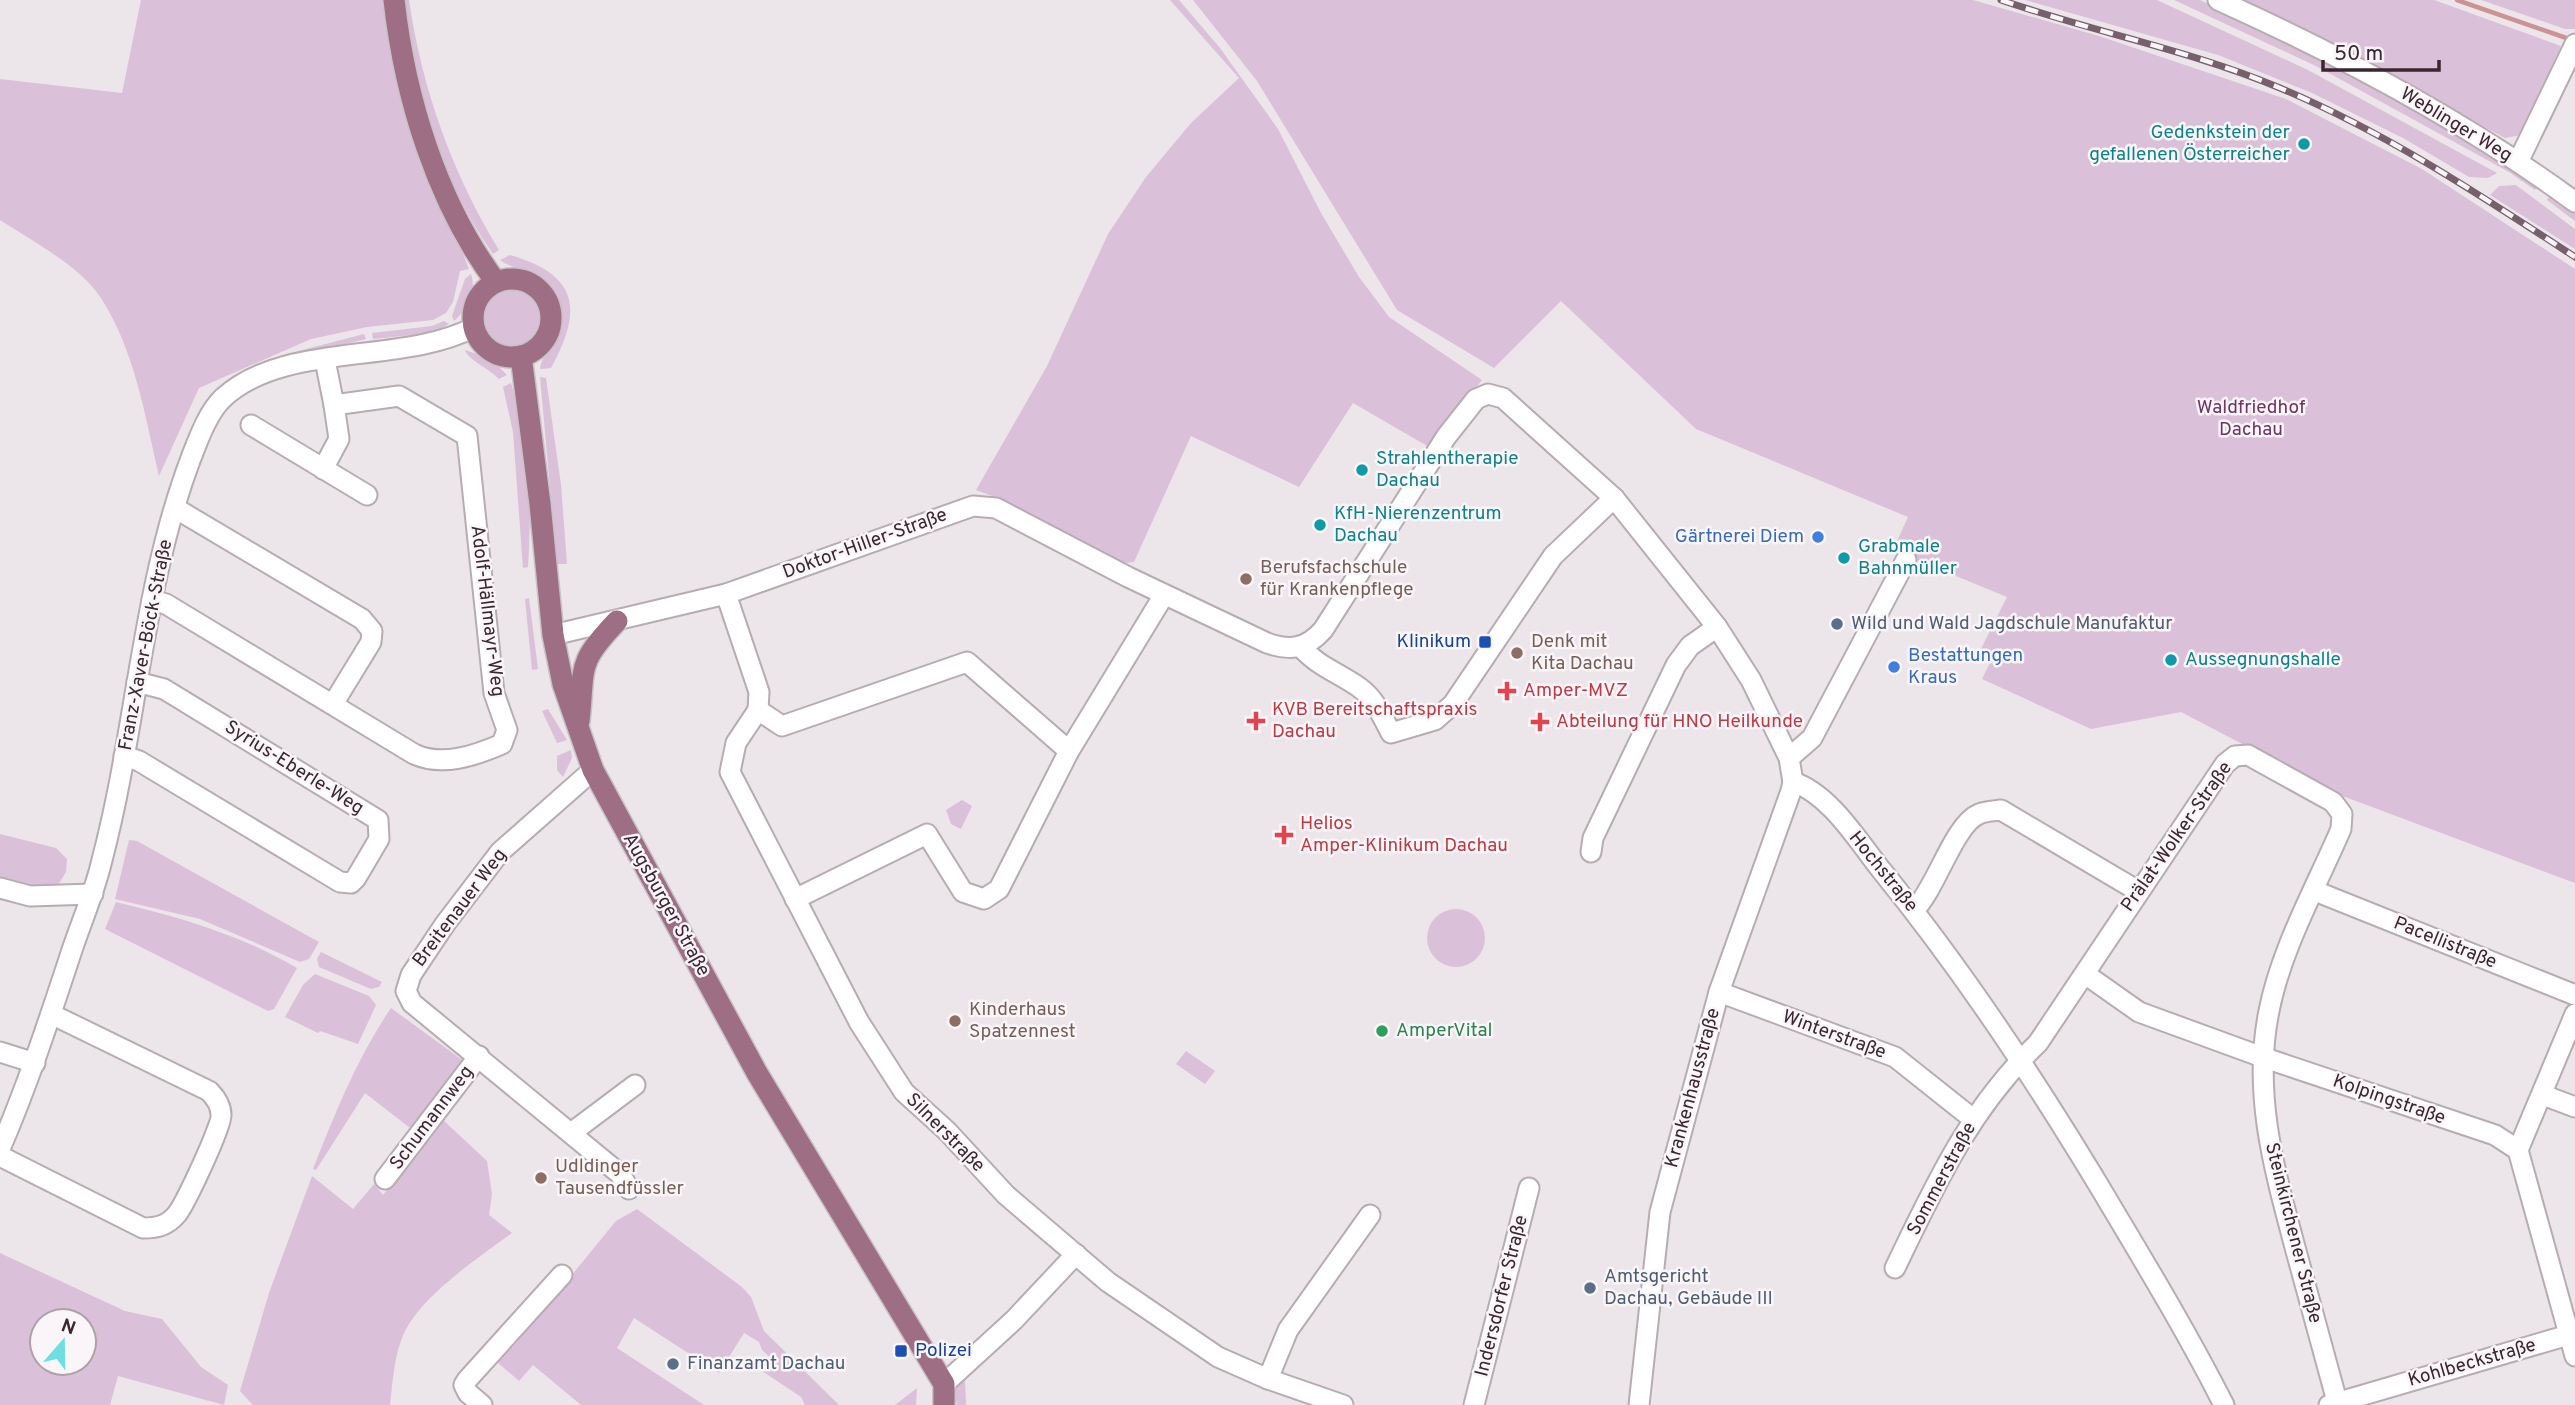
<svg xmlns="http://www.w3.org/2000/svg" width="2575" height="1405" viewBox="0 0 2575 1405" font-family="Overpass,sans-serif">
  <style>
    .green { fill: #dbc0d9; fill-rule: evenodd }
    .lines { fill: none; stroke-linecap: round; stroke-linejoin: round }
    .stream { stroke: #cb9396; stroke-width: 4.5 }
    .minor-casing { stroke: #b7acb2; stroke-width: 23 }
    .major-casing { stroke: #c8c2c5; stroke-width: 24 }
    .minor { stroke: #fff; stroke-width: 19 }
    .major { stroke: #9d6e84; stroke-width: 21 }
    .rail-casing { stroke: #77606c; stroke-width: 7 }
    .rail { stroke: #f9f5f8; stroke-width: 4.5; stroke-dasharray: 13; stroke-linecap: butt }
    .culture-dot { fill: #0f9aa8; stroke: #f9f5f8; stroke-width: 2.5 }
    .shop-dot { fill: #3f7fe0; stroke: #f9f5f8; stroke-width: 2.5 }
    .education-dot { fill: #8d6e63; stroke: #f9f5f8; stroke-width: 2.5 }
    .service-dot { fill: #5c6f8a; stroke: #f9f5f8; stroke-width: 2.5 }
    .transit-dot { fill: #1a4fb4; stroke: #f9f5f8; stroke-width: 2.5 }
    .health-dot { fill: #e0444e; stroke: #f9f5f8; stroke-width: 2.5 }
    .leisure-dot { fill: #2e9e5b; stroke: #f9f5f8; stroke-width: 2.5 }
    .labels { text-anchor: middle; dominant-baseline: central; stroke-width: 5; stroke-linejoin: round; paint-order: stroke }
    .street-label { font-size: 19px; fill: #3c2631; stroke: #f9f5f8 }
    .culture-label { font-size: 19px; fill: #0d838f; stroke: #f9f5f8; text-anchor: start }
    .park-label { font-size: 19px; fill: #6e3464; stroke: #f9f5f8 }
    .shop-label { font-size: 19px; fill: #366cbe; stroke: #f9f5f8; text-anchor: end }
    .education-label { font-size: 19px; fill: #785e54; stroke: #f9f5f8; text-anchor: start }
    .service-label { font-size: 19px; fill: #4e5e75; stroke: #f9f5f8; text-anchor: start }
    .transit-label { font-size: 19px; fill: #164399; stroke: #f9f5f8; text-anchor: end }
    .health-label { font-size: 19px; fill: #be3a42; stroke: #f9f5f8; text-anchor: start }
    .leisure-label { font-size: 19px; fill: #27864d; stroke: #f9f5f8; text-anchor: start }
  </style>
  <rect width="100%" height="100%" fill="#ece5ea"/>
  <g class="green">
    <path d="M141 0H382L404 110 469 269 460 271 453 302 446 313 433 320 367 327 311 339 199 388 159 476C145 416 135 351 101 298 80 266 32 241 0 220V79L122 93Z"/>
    <path d="M400 0H409C422 89 452 173 499 250L493 254C439 177 418 91 400 0Z"/>
    <path d="M1170 0H1179L1220 48 1278 129 1321 213 1359 277 1389 317 1482 380 1429 447 1353 403 1299 487 1191 436 1134 562 1119 564 1008 502 976 490 1047 366 1108 234 1146 177 1191 123 1239 78Z"/>
    <path d="M1193 0H1973L2099 36 2286 99 2422 169 2575 269V883L2340 795 2181 712 2091 729 1982 679 1991 661 1978 655 2007 597 1893 550 1908 517 1696 429 1561 301 1494 368 1397 310 1257 81Z"/>
    <path d="M2025 0H2157L2308 70 2497 173 2488 178 2469 177 2403 138 2312 93 2218 55Z"/>
    <path d="M2174 0H2200L2297 44 2404 102 2537 187 2535 190 2509 172 2316 66Z"/>
    <path d="M2244 0H2434L2561 46 2521 135 2505 138 2290 22Z"/>
    <path d="M2481 0H2575V29H2565Z"/>
    <path d="M2516 185 2575 229V249L2490 195 2499 186Z"/>
    <path d="M2549 196 2575 214V221L2547 200Z"/>
    <path d="M510 255C579 275 583 310 551 368L540 369C542 353 555 346 559 331 565 308 552 281 530 272 519 268 509 267 500 260Z"/>
    <path d="M471 274C477 290 466 311 454 321L452 316 465 279Z"/>
    <circle cx="511" cy="317" r="29"/>
    <path d="M444 321 449 324 433 333 373 339 372 333 432 326Z"/>
    <path d="M364 334 366 339 287 358V354Z"/>
    <path d="M465 350 491 359 507 375 499 379C490 369 468 360 465 350Z"/>
    <path d="M540 377 546 378 561 485 567 564H557Z"/>
    <path d="M511 383C529 441 532 507 528 567L523 568 513 432 503 387Z"/>
    <path d="M529 598 538 669 532 670 525 599Z"/>
    <path d="M548 709 567 740 557 743 542 711Z"/>
    <path d="M571 750 572 758 563 777 557 770V756Z"/>
    <path d="M962 800 972 806 961 829 951 824 946 810Z"/>
    <path d="M0 834 56 848 67 859 66 872 58 885 29 888 0 882Z"/>
    <path d="M129 840 137 841 319 942 309 959 300 962 200 919 115 899Z"/>
    <path d="M116 902C179 917 241 935 297 968L274 1009 268 1011 105 929Z"/>
    <circle cx="1456" cy="938" r="29"/>
    <path d="M321 952 382 982 379 987 371 989 319 967 317 959Z"/>
    <path d="M315 974 369 996 376 1005 358 1044 320 1031 318 1033 285 1017 303 985Z"/>
    <path d="M391 1008 465 1062 414 1131 365 1093 316 1170 313 1169C335 1113 357 1058 391 1008Z"/>
    <path d="M1186 1051 1215 1071 1205 1084 1176 1064Z"/>
    <path d="M442 1119 487 1161 492 1194 489 1215 512 1233C479 1257 424 1294 405 1331 394 1354 393 1380 390 1405H253L240 1391 269 1293 312 1176 353 1209 374 1184 383 1195Z"/>
    <path d="M637 1209 742 1287 751 1297 764 1331 839 1405H805L801 1397 762 1371 770 1357 762 1350 759 1342 744 1333 719 1373 634 1318 617 1348 704 1405H581L533 1365 519 1381 497 1362 509 1346 512 1348 616 1221Z"/>
    <path d="M0 1253 125 1311 162 1319 201 1367 228 1385 224 1405 118 1376 110 1405H0ZM84 1321V1363H42V1321Z"/>
    <path d="M965 1380 966 1405H957L953 1386Z"/>
    <path d="M917 1388 916 1405H895Z"/>
  </g>
  <g class="lines">
    <path class="stream" d="M2457 0 2572 40"/>
    <defs>
      <g id="minor">
        <path d="M2218 0C2342 56 2465 121 2575 202"/>
        <path d="M2518 162 2575 44"/>
        <path d="M251 425 367 495"/>
        <path d="M323 469 339 439 334 405"/>
        <path d="M175 508 362 619 372 631 371 642 333 704"/>
        <path d="M726 594 759 692 758 710"/>
        <path d="M152 600 166 604 414 754C442 767 474 756 502 744L507 730 494 693 467 436 399 396 334 405 325 360"/>
        <path d="M553 635 726 594 973 506 996 508 1128 577 1267 643C1290 651 1306 649 1323 630L1446 437 1476 399 1488 394 1503 398 1614 498 1717 627 1751 680 1789 758 1793 782 1791 791 1719 992 1660 1212 1639 1405"/>
        <path d="M1301 647C1317 666 1339 673 1360 688 1375 699 1382 716 1391 733L1435 720 1453 704 1553 556 1614 498"/>
        <path d="M758 710 736 743 730 772 859 1022 904 1092 947 1131 1006 1195 1108 1282 1218 1357 1268 1379 1343 1405"/>
        <path d="M758 710 782 726 967 662 1069 751"/>
        <path d="M124 756 139 761 340 882 351 883 356 878 379 839 378 820 164 689 137 682"/>
        <path d="M1789 758 1812 738 1906 560"/>
        <path d="M593 770 500 852 445 924 411 975 406 991 412 1003 620 1174 629 1189"/>
        <path d="M1793 782C1830 794 1858 841 1882 871 1970 979 2046 1096 2117 1216 2154 1278 2191 1340 2224 1405"/>
        <path d="M1591 852 1593 838 1676 665 1690 646 1717 627"/>
        <path d="M0 888 30 896 93 894"/>
        <path d="M2315 891 2575 995"/>
        <path d="M795 899 927 834 963 892 984 899 999 889 1069 751 1164 595"/>
        <path d="M1914 910C1936 889 1954 824 1979 814 1986 811 1994 811 2001 810L2138 891"/>
        <path d="M2085 974 2139 1012 2265 1058 2495 1135 2518 1150 2575 1356"/>
        <path d="M1719 992 1895 1057 1973 1119"/>
        <path d="M0 1052 35 1063"/>
        <path d="M2543 1095 2575 1107"/>
        <path d="M571 1133 635 1085"/>
        <path d="M0 1149C28 1084 50 1017 72 950 82 920 95 891 102 860 137 727 142 587 191 458 198 440 208 412 223 398 284 341 404 365 474 327"/>
        <path d="M2518 1150 2575 1014"/>
        <path d="M0 1156 143 1228C157 1228 167 1226 177 1214 185 1204 222 1126 221 1115 221 1105 216 1098 209 1091L51 1014"/>
        <path d="M385 1179 479 1056"/>
        <path d="M1895 1268C1935 1185 1970 1108 2038 1043L2225 764 2235 756 2248 755 2333 802 2342 814 2341 829C2316 887 2281 949 2269 1011 2252 1094 2275 1172 2296 1251 2310 1302 2324 1354 2338 1405"/>
        <path d="M1268 1379 1288 1330 1370 1215"/>
        <path d="M944 1384 1014 1320 1076 1254"/>
        <path d="M482 1405 468 1393 464 1385 467 1380 562 1275"/>
        <path d="M1474 1405 1529 1188"/>
        <path d="M2329 1405 2575 1333"/>
      </g>
      <g id="major">
        <path d="M394 0C405 98 437 203 496 282"/>
        <circle cx="512" cy="318" r="39"/>
        <path d="M521 356 540 504 553 635 563 684 593 770 757 1073 944 1384V1405"/>
        <path d="M579 721C585 666 576 664 617 621"/>
      </g>
    </defs>
    <use href="#minor" class="minor-casing"/>
    <use href="#major" class="major-casing"/>
    <use href="#minor" class="minor"/>
    <use href="#major" class="major"/>
    <defs>
      <path id="rail" d="M2001 0C2093 32 2190 50 2280 88 2385 132 2480 195 2575 257"/>
    </defs>
    <use href="#rail" class="rail-casing"/>
    <use href="#rail" class="rail"/>
  </g>
  <g class="culture-dot">
    <circle cx="2304" cy="144" r="7"/>
    <circle cx="1362" cy="470" r="7"/>
    <circle cx="1320" cy="525" r="7"/>
    <circle cx="1844" cy="558" r="7"/>
    <circle cx="2171" cy="660" r="7"/>
  </g>
  <g class="shop-dot">
    <circle cx="1818" cy="537" r="7"/>
    <circle cx="1894" cy="667" r="7"/>
  </g>
  <g class="education-dot">
    <circle cx="1246" cy="579" r="7"/>
    <circle cx="1517" cy="653" r="7"/>
    <circle cx="955" cy="1021" r="7"/>
    <circle cx="541" cy="1178" r="7"/>
  </g>
  <g class="service-dot">
    <circle cx="1837" cy="624" r="7"/>
    <circle cx="1590" cy="1288" r="7"/>
    <circle cx="673" cy="1364" r="7"/>
  </g>
  <g class="transit-dot">
    <rect x="1478" y="635" width="14" height="14" rx="3.5"/>
    <rect x="894" y="1344" width="14" height="14" rx="3.5"/>
  </g>
  <g class="health-dot">
    <path d="M1503.5 680.5h7v7h7v7h-7v7h-7v-7h-7v-7h7z"/>
    <path d="M1252.5 710.5h7v7h7v7h-7v7h-7v-7h-7v-7h7z"/>
    <path d="M1536.5 711.5h7v7h7v7h-7v7h-7v-7h-7v-7h7z"/>
    <path d="M1280.5 824.5h7v7h7v7h-7v7h-7v-7h-7v-7h7z"/>
  </g>
  <circle class="leisure-dot" cx="1382" cy="1031" r="7"/>
  <g class="labels">
    <g class="street-label">
      <text transform="translate(2456 125) rotate(31)">Weblinger Weg</text>
      <text transform="translate(865 544) rotate(-20)">Doktor-Hiller-Straße</text>
      <text transform="translate(487 611) rotate(83)">Adolf-Hällmayr-Weg</text>
      <text transform="translate(146 645) rotate(-79)">Franz-Xaver-Böck-Straße</text>
      <text transform="translate(294 768) rotate(32)">Syrius-Eberle-Weg</text>
      <text transform="translate(2177 837) rotate(-55)">Prälat-Wolker-Straße</text>
      <text transform="translate(1883 872) rotate(51)">Hochstraße</text>
      <text transform="translate(666 905) rotate(61)">Augsburger Straße</text>
      <text transform="translate(460 908) rotate(-53)">Breitenauer Weg</text>
      <text transform="translate(2445 943) rotate(22)">Pacellistraße</text>
      <text transform="translate(1834 1035) rotate(20)">Winterstraße</text>
      <text transform="translate(1693 1088) rotate(-75)">Krankenhausstraße</text>
      <text transform="translate(2389 1100) rotate(19)">Kolpingstraße</text>
      <text transform="translate(432 1118) rotate(-53)">Schumannweg</text>
      <text transform="translate(945 1133) rotate(45)">Silnerstraße</text>
      <text transform="translate(1942 1179) rotate(-62)">Sommerstraße</text>
      <text transform="translate(2293 1233) rotate(76)">Steinkirchener Straße</text>
      <text transform="translate(1502 1296) rotate(-76)">Indersdorfer Straße</text>
      <text transform="translate(2472 1363) rotate(-16)">Kohlbeckstraße</text>
    </g>
    <g class="culture-label">
      <text x="2290" y="133" text-anchor="end">Gedenkstein der<tspan x="2290" dy="22">gefallenen Österreicher</tspan></text>
      <text x="1376" y="459">Strahlentherapie<tspan x="1376" dy="22">Dachau</tspan></text>
      <text x="1334" y="514">KfH-Nierenzentrum<tspan x="1334" dy="22">Dachau</tspan></text>
      <text x="1858" y="547">Grabmale<tspan x="1858" dy="22">Bahnmüller</tspan></text>
      <text x="2185" y="660">Aussegnungshalle</text>
    </g>
    <g class="park-label">
      <text x="2251" y="408">Waldfriedhof<tspan x="2251" dy="22">Dachau</tspan></text>
    </g>
    <g class="shop-label">
      <text x="1804" y="537">Gärtnerei Diem</text>
      <text x="1908" y="656" text-anchor="start">Bestattungen<tspan x="1908" dy="22">Kraus</tspan></text>
    </g>
    <g class="education-label">
      <text x="1260" y="568">Berufsfachschule<tspan x="1260" dy="22">für Krankenpflege</tspan></text>
      <text x="1531" y="642">Denk mit<tspan x="1531" dy="22">Kita Dachau</tspan></text>
      <text x="969" y="1010">Kinderhaus<tspan x="969" dy="22">Spatzennest</tspan></text>
      <text x="555" y="1167">Udldinger<tspan x="555" dy="22">Tausendfüssler</tspan></text>
    </g>
    <g class="service-label">
      <text x="1851" y="624">Wild und Wald Jagdschule Manufaktur</text>
      <text x="1604" y="1277">Amtsgericht<tspan x="1604" dy="22">Dachau, Gebäude III</tspan></text>
      <text x="687" y="1364">Finanzamt Dachau</text>
    </g>
    <g class="transit-label">
      <text x="1471" y="642">Klinikum</text>
      <text x="915" y="1351" text-anchor="start">Polizei</text>
    </g>
    <g class="health-label">
      <text x="1523" y="691">Amper-MVZ</text>
      <text x="1272" y="710">KVB Bereitschaftspraxis<tspan x="1272" dy="22">Dachau</tspan></text>
      <text x="1556" y="722">Abteilung für HNO Heilkunde</text>
      <text x="1300" y="824">Helios<tspan x="1300" dy="22">Amper-Klinikum Dachau</tspan></text>
    </g>
    <g class="leisure-label">
      <text x="1396" y="1031">AmperVital</text>
    </g>
  </g>
  <g transform="translate(63 1342) rotate(20)"><circle r="33" fill="#f9f5f8" stroke="#ada2a8" stroke-width="2"/>
  <path d="M0-5L12 26L0 18L-12 26Z" fill="#6cdfe2"/>
  <text y="-10" font-size="19" font-weight="bold" text-anchor="middle" fill="#3c2631">N</text>
  </g>
  <path d="M2323 60v10h116v-10" fill="none" stroke="#3c2631" stroke-width="3.5"/>
  <text x="2334" y="60" font-size="21" fill="#3c2631" stroke="#f9f5f8" stroke-width="5" paint-order="stroke">50 m</text>
</svg>
